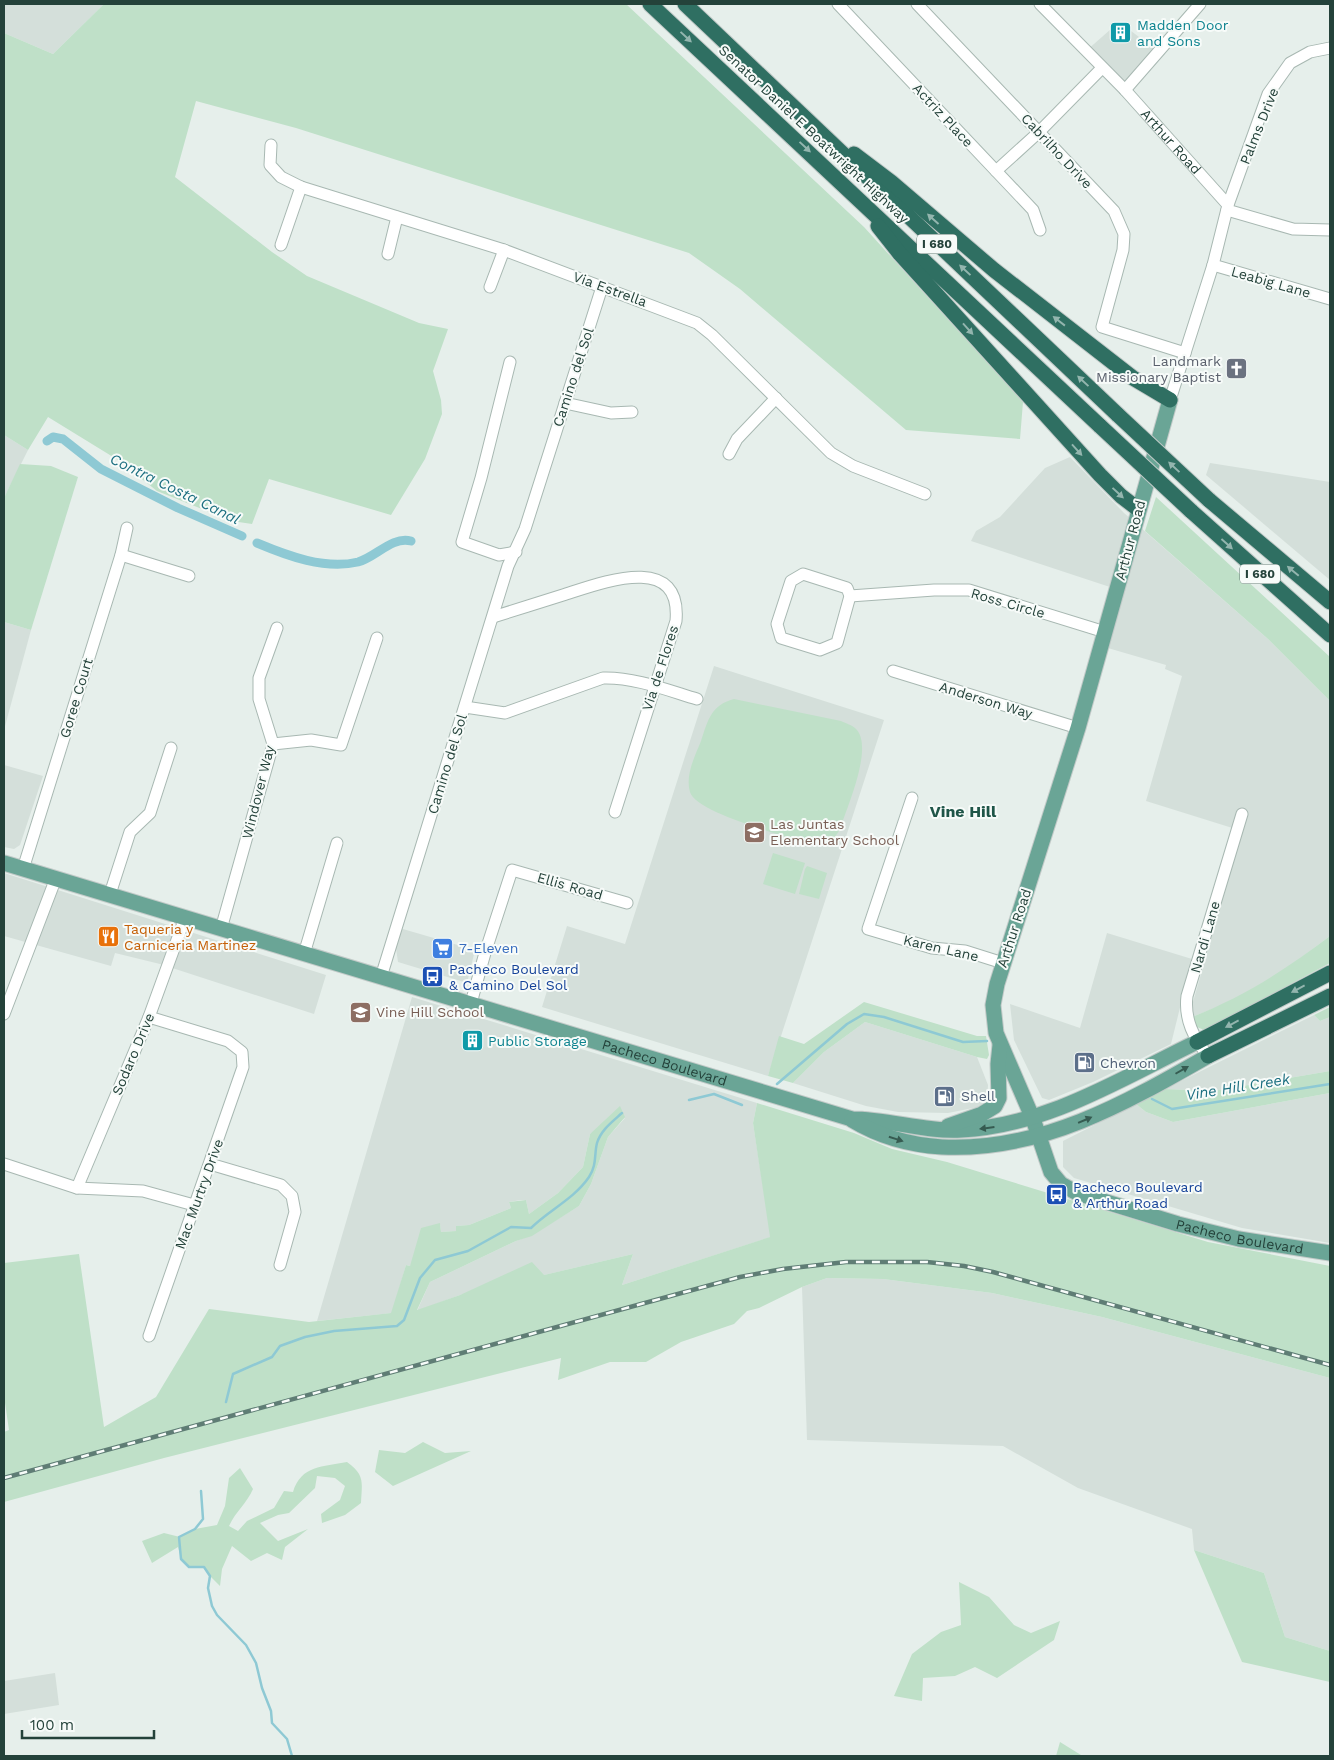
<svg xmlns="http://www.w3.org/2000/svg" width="1334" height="1760" viewBox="0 0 1334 1760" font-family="'Work Sans',sans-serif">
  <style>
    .built { fill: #d4dfda }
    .green { fill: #bfe0c8 }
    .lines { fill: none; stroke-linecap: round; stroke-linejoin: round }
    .stream { stroke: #8ec9d4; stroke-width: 2.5 }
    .canal { stroke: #8ec9d4; stroke-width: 9 }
    .minor-casing { stroke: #a8b8b2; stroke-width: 13 }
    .major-casing { stroke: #c2cac8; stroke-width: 17 }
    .highway-casing { stroke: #c2cac8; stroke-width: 17 }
    .minor { stroke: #fff; stroke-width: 11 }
    .major { stroke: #6aa596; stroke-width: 15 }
    .highway { stroke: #2f6f62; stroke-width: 15 }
    .rail-casing { stroke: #5f7d75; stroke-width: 4.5 }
    .rail { stroke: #f7fbf9; stroke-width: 2.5; stroke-dasharray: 8; stroke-linecap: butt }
    .highway-bridge-casing { stroke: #c2cac8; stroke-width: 17; stroke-linecap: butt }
    .highway-bridge { stroke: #2f6f62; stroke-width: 15 }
    .oneway { fill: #93b5ae }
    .oneway2 { fill: #365b51 }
    .labels { text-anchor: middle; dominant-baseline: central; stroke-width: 4; stroke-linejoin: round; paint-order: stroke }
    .shield { fill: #f7fbf9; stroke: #637a73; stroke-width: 1 }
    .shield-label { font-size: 12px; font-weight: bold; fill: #24423a }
    .culture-label { font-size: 14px; fill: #0d838f; stroke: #f7fbf9; text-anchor: start }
    .street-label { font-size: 14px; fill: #24423a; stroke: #f7fbf9 }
    .worship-label { font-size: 14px; fill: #5b616d; stroke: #f7fbf9; text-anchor: end }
    .education-label { font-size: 14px; fill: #785e54; stroke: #f7fbf9; text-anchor: start }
    .food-label { font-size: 14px; fill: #c56008; stroke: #f7fbf9; text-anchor: start }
    .shop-label { font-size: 14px; fill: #366cbe; stroke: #f7fbf9; text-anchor: start }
    .transit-label { font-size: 14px; fill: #164399; stroke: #f7fbf9; text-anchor: start }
    .service-label { font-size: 14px; fill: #4e5e75; stroke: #f7fbf9; text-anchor: start }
    .water-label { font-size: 15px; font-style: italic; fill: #1c6f80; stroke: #f7fbf9 }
    .quarter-label { font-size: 16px; font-weight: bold; fill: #1f5548; stroke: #f7fbf9 }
  </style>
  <rect width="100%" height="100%" fill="#e6efeb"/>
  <g class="built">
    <path d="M4 4H104L53 54 4 33Z"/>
    <path d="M1119 22 1159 52 1125 90 1086 51Z"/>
    <path d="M4 435 28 450 4 498Z"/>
    <path d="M1070 457 1124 513 1268 639 1330 701V936L1282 972 1230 1002 1192 1017 1193 1002 1242 831 1146 801 1182 676 1165 669 1166 665 1101 646 1116 589 971 541 976 531 1000 517 1045 468Z"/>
    <path d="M1210 463 1330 482V580L1206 475Z"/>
    <path d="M4 622 31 630 4 730Z"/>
    <path d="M714 666 884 720 768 1076 542 1007 567 926 625 944Z"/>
    <path d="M4 765 43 776 20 845 14 849 4 847Z"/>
    <path d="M4 873 326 975 314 1014 160 964 115 953 111 966 4 936Z"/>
    <path d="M396 927 475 950 468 979 464 982 398 962 394 935Z"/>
    <path d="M1107 933 1192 959 1171 1044 1093 1082 1049 1100 1042 1098 1014 1040 1010 1004 1080 1028Z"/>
    <path d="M412 997 757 1103 753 1123 771 1237 622 1285 633 1254 460 1295 417 1311 430 1282 516 1241 532 1235 579 1206 591 1184 608 1137 625 1118 590 1134 583 1167 558 1193 529 1214 526 1200H521L509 1202 511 1208 469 1225 456 1226 457 1231 441 1232 440 1224 410 1266 406 1265 392 1313 317 1321Z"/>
    <path d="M1314 1015 1320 1021 1330 1017V1071L1213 1091 1165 1089Z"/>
    <path d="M865 1022 977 1057 988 1085 987 1100 978 1107 948 1113 898 1112 866 1106 793 1083 824 1052Z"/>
    <path d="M1330 1093V1243L1242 1228 1074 1178 1063 1167V1141L1136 1104 1146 1112 1173 1122Z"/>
    <path d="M827 1278 883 1279 992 1293 1102 1317 1330 1378V1651L1285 1637 1264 1573 1194 1550 1192 1529 1078 1488 1003 1446 807 1440 802 1287Z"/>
    <path d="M55 1673 59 1705 4 1714V1681Z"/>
  </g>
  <g class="green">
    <path d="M104 4H626L864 227 1023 402 1020 439 906 430 740 289 689 253 296 128 196 101 175 177 272 252 307 276 419 323 448 329 433 371 441 400 442 414 425 459 391 515 269 479 252 524 232 521 157 491 118 460 48 417 28 450 4 435V33L53 54Z"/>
    <path d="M20 464 51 466 78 477 31 630 4 622V498Z"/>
    <path d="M1156 497 1330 657V701L1268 639 1145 531Z"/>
    <path d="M734 699 841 721C845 723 852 725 855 728 875 745 847 807 840 829 833 842 825 847 810 845 787 836 696 813 690 792 685 775 695 756 701 741 708 720 711 705 734 699Z"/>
    <path d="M773 853 805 863 795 894 763 884Z"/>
    <path d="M807 866 827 873 819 899 799 894 805 869Z"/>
    <path d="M1330 936V963L1204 1030 1197 1027 1192 1017C1245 996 1285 970 1330 936Z"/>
    <path d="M864 1002 977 1036H986L989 1055 987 1059 977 1057 865 1022 824 1052 793 1083 768 1076 779 1036 804 1044Z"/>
    <path d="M1330 1007V1017L1320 1021 1314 1015Z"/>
    <path d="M1330 1071V1093L1173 1122 1146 1112 1136 1104 1165 1089 1213 1091Z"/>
    <path d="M757 1103 854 1133 892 1149 947 1162 1208 1242 1330 1266V1378L1102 1317 992 1293 883 1279 827 1278 802 1287 759 1308 747 1311 734 1324 681 1342 646 1362H610L558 1380 561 1358 164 1458 4 1502V1432L9 1430 4 1396V1263L79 1254 104 1427 156 1397 209 1309 309 1322 391 1313 406 1265 410 1266 421 1228 440 1223 441 1232 456 1231V1226L469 1225 511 1208 509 1202 526 1200 529 1214 558 1193 583 1167 590 1134 620 1106 625 1117 608 1137 591 1184 579 1206 532 1236 516 1241 430 1282 417 1310 460 1295 532 1262 544 1275 633 1254 622 1285 770 1237 753 1123Z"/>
    <path d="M423 1442 445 1453 471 1451 393 1486 375 1472 379 1450 405 1453Z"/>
    <path d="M347 1462C365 1475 362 1482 361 1503L345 1515 322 1523 321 1514 340 1500 345 1486 335 1478 317 1476 315 1488 289 1513 278 1515 260 1523 278 1541 308 1529 285 1547 282 1560 267 1553 251 1561 232 1546 222 1569 220 1586 210 1576 204 1567H189L181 1559 178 1547 152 1563 142 1541 164 1533 180 1537 195 1529 217 1525 225 1506 229 1478 240 1468 253 1489C247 1503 236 1511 229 1526L238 1531 247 1521 274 1508 284 1491 293 1492C301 1465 323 1467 347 1462Z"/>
    <path d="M1194 1550 1264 1573 1285 1637 1330 1651V1682L1242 1662Z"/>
    <path d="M959 1582 989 1597 1014 1625 1031 1633 1060 1621 1054 1640 997 1678 975 1667 955 1676 923 1678 922 1701 894 1696 912 1654 941 1632 961 1625Z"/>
    <path d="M1060 1742 1081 1755 1082 1756H1056Z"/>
  </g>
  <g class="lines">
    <g class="stream">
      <path d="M777 1084 847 1024 864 1014 884 1017 963 1042 987 1041"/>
      <path d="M1152 1099 1172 1109 1330 1084"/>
      <path d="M689 1100 714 1094 742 1105"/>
      <path d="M226 1402 233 1374 272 1357 280 1346 305 1337 334 1331 397 1326 404 1320 420 1278 435 1260 468 1251 511 1227 531 1228C549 1210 574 1199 589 1177 597 1165 594 1155 597 1143 601 1130 612 1122 622 1113"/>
      <path d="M201 1491 203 1519 195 1529 179 1537 181 1559 189 1567H204L210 1576 208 1588 212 1606 217 1615 246 1645 256 1663 262 1688 271 1711 272 1723 287 1739 292 1756"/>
    </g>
    <g class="canal">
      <path d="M47 441 53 437 63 439 101 469 178 508 242 536"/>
      <path d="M257 543C288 556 325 570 358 562 376 557 392 536 411 541"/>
    </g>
    <defs>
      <g id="minor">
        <path d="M838 4 1033 210 1040 230"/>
        <path d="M917 4 1114 211 1124 234 1123 250 1102 327 1185 353"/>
        <path id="s1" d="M1040 4 1125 90 1228 205"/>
        <path d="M1125 90 1200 4"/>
        <path d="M271 145 270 165 281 177 301 187 504 250 697 323 712 335 831 453 853 466 925 494"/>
        <path d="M996 171 1039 132 1102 68"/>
        <path d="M1227 210 1293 229 1330 230"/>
        <path d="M281 245 301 187"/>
        <path d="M388 254 397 217"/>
        <path d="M1213 265 1330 299"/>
        <path d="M490 287 504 250"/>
        <path d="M510 362 481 478 462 542 499 555 516 552"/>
        <path d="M1170 400 1213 265 1228 205 1268 94 1290 63 1310 52 1330 48"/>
        <path d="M565 403 611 413 632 412"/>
        <path d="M729 454 737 439 776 398"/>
        <path d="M121 555 189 576"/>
        <path d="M803 574 847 588 850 596 837 643 820 650 781 638 777 624 791 581Z"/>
        <path d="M850 596 934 590H969L1105 632"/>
        <path d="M493 617C516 610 540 602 563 595 601 583 682 551 676 621L615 812"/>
        <path d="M893 671 1078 728"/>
        <path d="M465 707 505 713 603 678C634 677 667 690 697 699"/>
        <path d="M273 744 311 740 341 745 377 638"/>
        <path d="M912 798 868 929 932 948 965 951 1003 963"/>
        <path d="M23 869 121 555 127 528"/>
        <path d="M110 894 130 832 150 813 171 748"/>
        <path d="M221 929 273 744 259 699V678L277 628"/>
        <path d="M304 954 337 843"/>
        <path d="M381 977 508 566 525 529 602 287"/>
        <path d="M471 1003 485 953 512 870 627 903"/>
        <path d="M4 1014 56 878"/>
        <path d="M149 1017 228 1041 242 1052 243 1067 149 1336"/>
        <path d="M1208 1056C1194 1038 1184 1020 1187 996L1242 814"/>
        <path d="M4 1164 77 1188 143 1191 194 1205"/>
        <path d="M210 1164 281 1185 292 1196 295 1212 280 1265"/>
        <path d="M77 1188 149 1017 185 918"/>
      </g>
      <g id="major">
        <path id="s2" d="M1170 400 1078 728 997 984 993 1005 996 1033 1033 1119 1051 1172 1061 1184 1077 1193 1178 1224 1239 1239 1330 1253"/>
        <path id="s3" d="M4 863 852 1119C889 1119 925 1132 961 1130 1047 1126 1122 1078 1197 1042"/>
        <path d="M852 1120C880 1137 910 1145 942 1147 1041 1152 1126 1103 1208 1056"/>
        <path d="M948 1126 982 1114 995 1106 999 1098 998 1064 1000 1045"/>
      </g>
      <g id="highway">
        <path d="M650 4 1100 426"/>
        <path d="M685 4 1118 415"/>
        <path d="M854 154 891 182 994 270 1133 378 1170 400"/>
        <path d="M878 226 900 254 1100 475 1121 496 1138 509"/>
        <path d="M1209 500 1330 602"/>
        <path d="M1191 511 1330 635"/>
        <path d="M1197 1042 1330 973"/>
        <path d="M1208 1056 1330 996"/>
      </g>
    </defs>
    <use href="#minor" class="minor-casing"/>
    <use href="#major" class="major-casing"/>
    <use href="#highway" class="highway-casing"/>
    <use href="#minor" class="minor"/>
    <use href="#major" class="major"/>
    <use href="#highway" class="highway"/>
    <defs>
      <path id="rail" d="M4 1478 740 1277 783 1269 846 1262H927L964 1266 993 1272 1330 1365"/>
    </defs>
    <use href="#rail" class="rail-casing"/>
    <use href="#rail" class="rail"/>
    <defs>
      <g id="highway-bridge">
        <path d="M1118 415 1209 500"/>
        <path d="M1100 426 1191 511"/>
      </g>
    </defs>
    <use href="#highway-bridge" class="highway-bridge-casing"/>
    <use href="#highway-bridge" class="highway-bridge"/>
  </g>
  <defs><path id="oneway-solid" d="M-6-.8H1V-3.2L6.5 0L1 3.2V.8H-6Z" transform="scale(1.25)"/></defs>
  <g class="oneway">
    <use href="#oneway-solid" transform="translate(686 37) rotate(43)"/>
    <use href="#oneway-solid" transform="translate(805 147) rotate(43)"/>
    <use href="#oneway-solid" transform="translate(933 219) rotate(-138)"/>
    <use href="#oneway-solid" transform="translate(965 270) rotate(-137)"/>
    <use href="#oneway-solid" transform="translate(1059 321) rotate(-142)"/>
    <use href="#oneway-solid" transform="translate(968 329) rotate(48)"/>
    <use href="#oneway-solid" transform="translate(1083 381) rotate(-137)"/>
    <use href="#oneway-solid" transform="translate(1077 450) rotate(48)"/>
    <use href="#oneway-solid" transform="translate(1174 467) rotate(-137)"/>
    <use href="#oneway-solid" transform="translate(1118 493) rotate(43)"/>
    <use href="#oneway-solid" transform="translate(1227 544) rotate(42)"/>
    <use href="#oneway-solid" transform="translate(1293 571) rotate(-140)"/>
    <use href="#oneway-solid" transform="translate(1298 989) rotate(152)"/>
    <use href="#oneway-solid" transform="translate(1232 1024) rotate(152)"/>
  </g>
  <g class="oneway2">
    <use href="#oneway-solid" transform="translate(1182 1070) rotate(-30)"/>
    <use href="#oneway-solid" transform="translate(1085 1120) rotate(-23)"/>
    <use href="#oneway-solid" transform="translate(987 1128) rotate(173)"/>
    <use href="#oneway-solid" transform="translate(896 1139) rotate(18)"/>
  </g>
  <defs>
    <symbol id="building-square" viewBox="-11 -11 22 22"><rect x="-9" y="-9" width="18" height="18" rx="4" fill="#0f9aa8" stroke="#f7fbf9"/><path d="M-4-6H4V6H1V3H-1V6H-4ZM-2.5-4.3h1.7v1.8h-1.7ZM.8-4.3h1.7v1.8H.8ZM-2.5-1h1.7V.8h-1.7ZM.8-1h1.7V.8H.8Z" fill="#fff"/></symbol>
    <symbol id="church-square" viewBox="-11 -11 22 22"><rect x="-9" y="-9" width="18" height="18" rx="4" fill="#6b7280" stroke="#f7fbf9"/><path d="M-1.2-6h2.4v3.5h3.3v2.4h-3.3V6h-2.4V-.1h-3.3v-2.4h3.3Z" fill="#fff"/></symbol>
    <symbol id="school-square" viewBox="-11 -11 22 22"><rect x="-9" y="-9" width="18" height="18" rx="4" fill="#8d6e63" stroke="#f7fbf9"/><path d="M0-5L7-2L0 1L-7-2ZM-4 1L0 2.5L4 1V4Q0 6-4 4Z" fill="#fff"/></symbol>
    <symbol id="restaurant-square" viewBox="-11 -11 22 22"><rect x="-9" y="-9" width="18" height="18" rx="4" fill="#e8710a" stroke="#f7fbf9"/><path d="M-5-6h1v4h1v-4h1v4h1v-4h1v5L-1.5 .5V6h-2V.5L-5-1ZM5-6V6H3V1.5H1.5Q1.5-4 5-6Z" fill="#fff"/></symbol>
    <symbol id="supermarket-square" viewBox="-11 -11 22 22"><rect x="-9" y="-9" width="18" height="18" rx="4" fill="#3f7fe0" stroke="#f7fbf9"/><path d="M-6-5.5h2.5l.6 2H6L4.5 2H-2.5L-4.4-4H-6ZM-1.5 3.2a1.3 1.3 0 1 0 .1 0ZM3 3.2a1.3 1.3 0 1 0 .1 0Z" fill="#fff"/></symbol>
    <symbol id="bus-square" viewBox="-11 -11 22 22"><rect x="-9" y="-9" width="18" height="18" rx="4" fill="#1a4fb4" stroke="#f7fbf9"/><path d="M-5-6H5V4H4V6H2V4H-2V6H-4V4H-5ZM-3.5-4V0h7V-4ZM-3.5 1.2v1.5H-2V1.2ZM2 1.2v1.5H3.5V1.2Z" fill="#fff"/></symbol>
    <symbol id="fuel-square" viewBox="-11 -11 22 22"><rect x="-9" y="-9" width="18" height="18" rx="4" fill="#5c6f8a" stroke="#f7fbf9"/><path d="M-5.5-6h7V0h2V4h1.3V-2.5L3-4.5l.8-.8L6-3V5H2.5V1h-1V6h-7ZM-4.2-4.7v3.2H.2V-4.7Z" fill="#fff"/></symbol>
  </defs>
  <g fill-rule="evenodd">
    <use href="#building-square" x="1108" y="20" width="25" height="25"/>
    <use href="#church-square" x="1224" y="356" width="25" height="25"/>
    <use href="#school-square" x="742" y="820" width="25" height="25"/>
    <use href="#restaurant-square" x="96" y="924" width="25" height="25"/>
    <use href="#supermarket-square" x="430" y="936" width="25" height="25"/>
    <use href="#bus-square" x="420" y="964" width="25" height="25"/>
    <use href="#school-square" x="348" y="1000" width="25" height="25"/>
    <use href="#building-square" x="460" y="1028" width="25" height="25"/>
    <use href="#fuel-square" x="1072" y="1050" width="25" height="25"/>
    <use href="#fuel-square" x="932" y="1084" width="25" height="25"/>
    <use href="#bus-square" x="1044" y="1182" width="25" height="25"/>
  </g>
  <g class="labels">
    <g class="shield">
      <rect x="917" y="234.5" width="40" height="19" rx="4"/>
      <rect x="1240" y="564.5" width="40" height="19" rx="4"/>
    </g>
    <g class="shield-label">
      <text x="937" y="244">I 680</text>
      <text x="1260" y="574">I 680</text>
    </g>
    <g class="culture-label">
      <text x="1137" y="25">Madden Door<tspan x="1137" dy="16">and Sons</tspan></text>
      <text x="488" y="1041">Public Storage</text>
    </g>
    <g class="street-label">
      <text transform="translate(943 115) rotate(47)">Actriz Place</text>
      <text transform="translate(1259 126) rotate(-68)">Palms Drive</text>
      <text transform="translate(814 134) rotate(43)">Senator Daniel E Boatwright Highway</text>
      <text stroke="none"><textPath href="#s1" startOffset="190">Arthur Road</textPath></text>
      <text transform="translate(1057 151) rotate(47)">Cabrilho Drive</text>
      <text transform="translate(1271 282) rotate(16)">Leabig Lane</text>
      <text transform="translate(610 289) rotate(20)">Via Estrella</text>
      <text transform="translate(573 377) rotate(-72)">Camino del Sol</text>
      <text transform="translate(1130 540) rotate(-75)">Arthur Road</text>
      <text transform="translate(1008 603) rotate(16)">Ross Circle</text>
      <text transform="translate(660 668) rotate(-72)">Via de Flores</text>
      <text transform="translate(76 698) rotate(-73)">Goree Court</text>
      <text transform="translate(986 700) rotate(17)">Anderson Way</text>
      <text transform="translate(447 764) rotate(-73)">Camino del Sol</text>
      <text transform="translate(258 792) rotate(-76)">Windover Way</text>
      <text transform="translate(570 886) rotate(16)">Ellis Road</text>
      <text transform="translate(1014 928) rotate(-72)">Arthur Road</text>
      <text transform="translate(1205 937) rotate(-74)">Nardi Lane</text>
      <text transform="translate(941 948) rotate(13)">Karen Lane</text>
      <text transform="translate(133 1054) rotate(-67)">Sodaro Drive</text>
      <text stroke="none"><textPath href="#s3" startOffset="690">Pacheco Boulevard</textPath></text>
      <text transform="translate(199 1194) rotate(-70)">Mac Murtry Drive</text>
      <text stroke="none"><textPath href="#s2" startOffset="1011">Pacheco Boulevard</textPath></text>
    </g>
    <g class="worship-label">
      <text x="1221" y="361">Landmark<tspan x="1221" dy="16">Missionary Baptist</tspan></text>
    </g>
    <g class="education-label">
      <text x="770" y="824">Las Juntas<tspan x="770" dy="16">Elementary School</tspan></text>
      <text x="376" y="1012">Vine Hill School</text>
    </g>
    <g class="food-label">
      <text x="124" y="929">Taqueria y<tspan x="124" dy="16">Carniceria Martinez</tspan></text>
    </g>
    <g class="shop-label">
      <text x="459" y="948">7-Eleven</text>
    </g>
    <g class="transit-label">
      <text x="449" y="969">Pacheco Boulevard<tspan x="449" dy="16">&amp; Camino Del Sol</tspan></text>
      <text x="1073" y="1187">Pacheco Boulevard<tspan x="1073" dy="16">&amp; Arthur Road</tspan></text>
    </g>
    <g class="service-label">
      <text x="1100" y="1063">Chevron</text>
      <text x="961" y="1096">Shell</text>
    </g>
    <g class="water-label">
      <text transform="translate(175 489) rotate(26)">Contra Costa Canal</text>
      <text transform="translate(1238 1087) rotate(-9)">Vine Hill Creek</text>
    </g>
    <g class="quarter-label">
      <text x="963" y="811">Vine Hill</text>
    </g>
  </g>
  <rect width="1334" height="1760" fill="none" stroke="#24423a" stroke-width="10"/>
  <path d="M22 1730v8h132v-8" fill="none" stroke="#24423a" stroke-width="2.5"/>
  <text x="30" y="1730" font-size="15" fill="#24423a" stroke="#f7fbf9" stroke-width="4" paint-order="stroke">100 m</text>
</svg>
